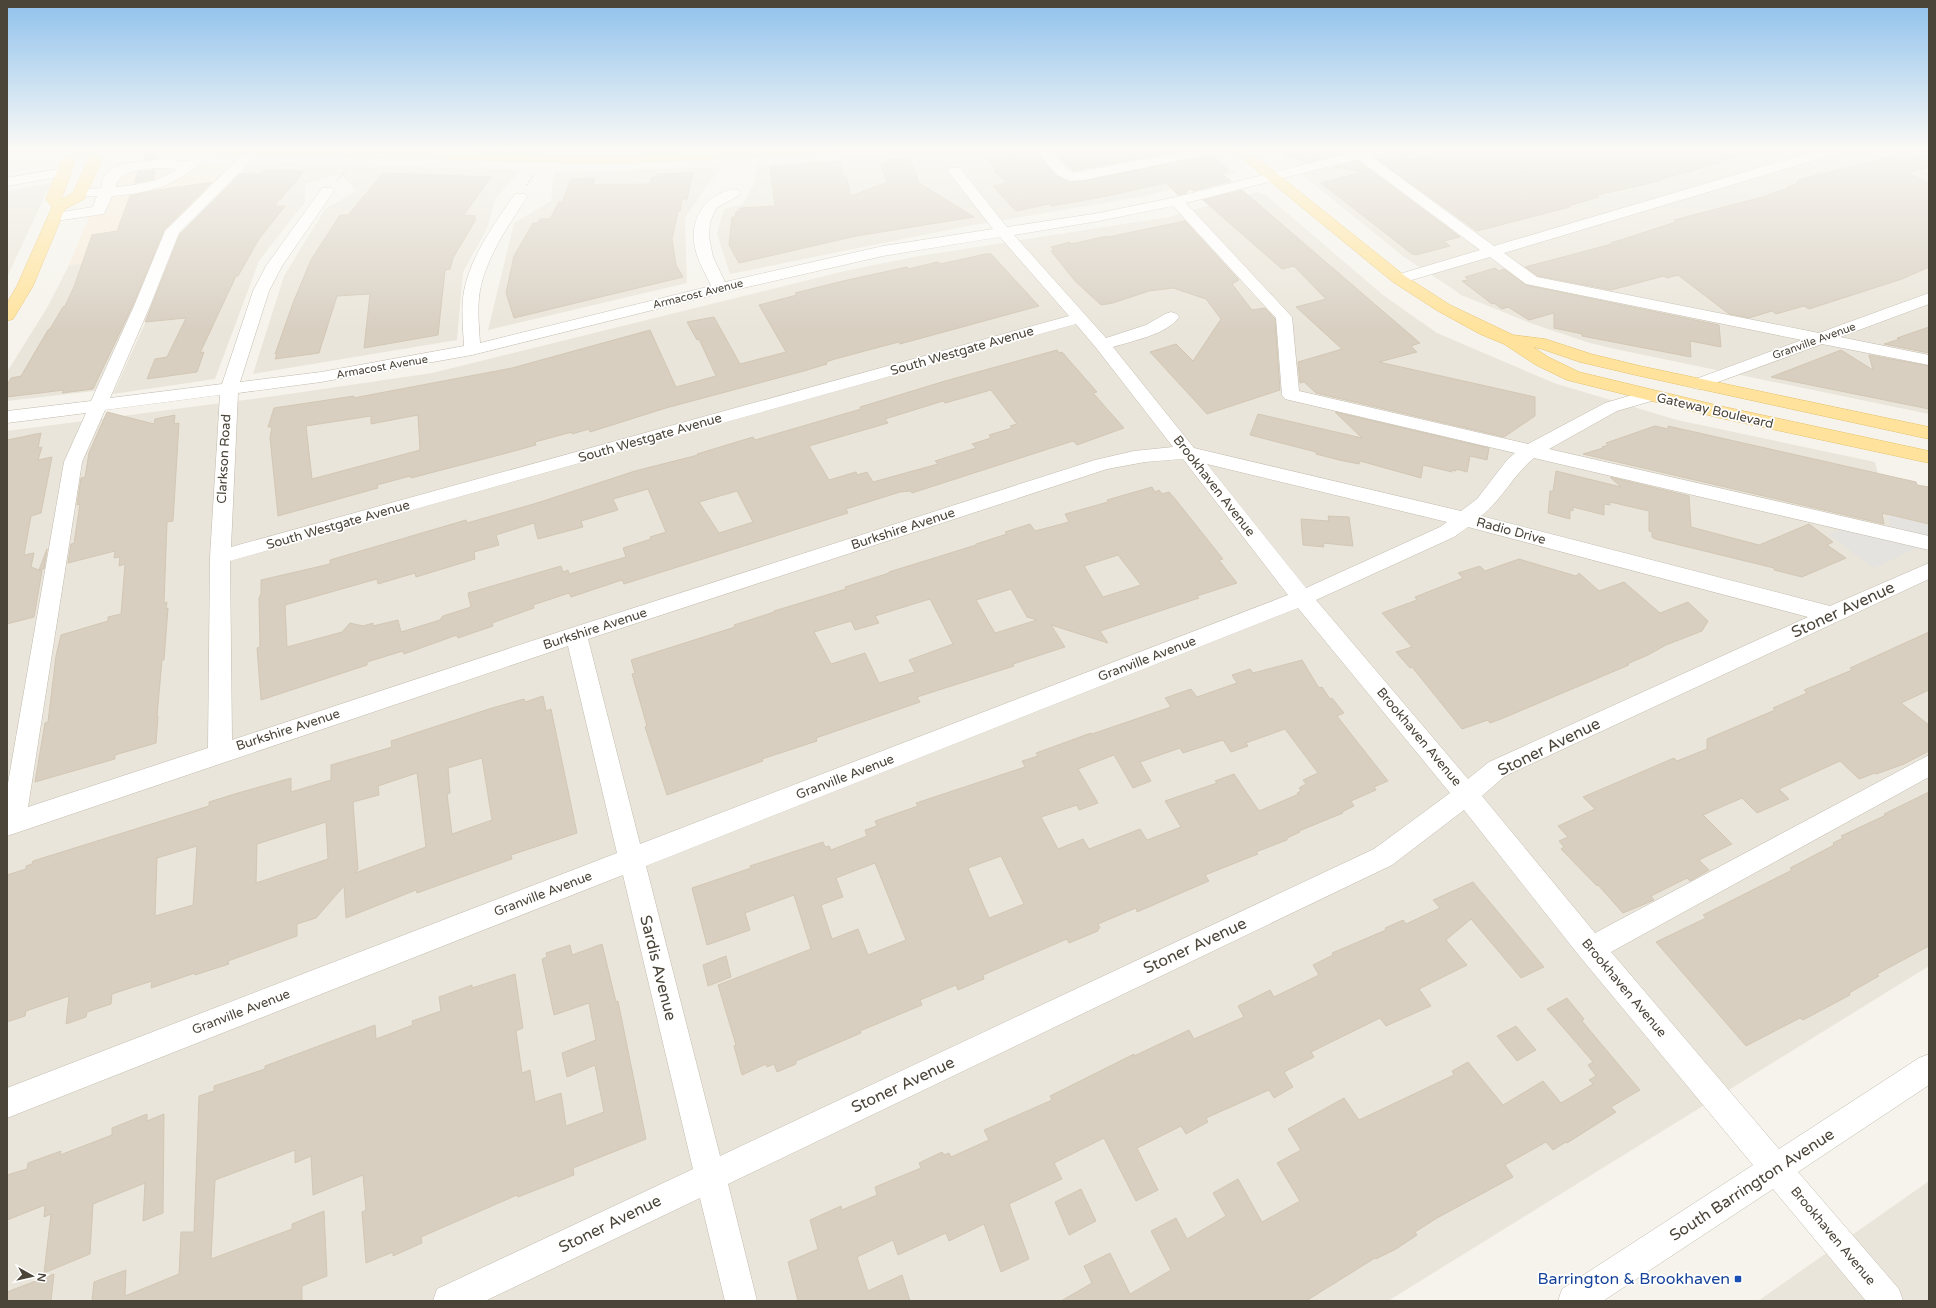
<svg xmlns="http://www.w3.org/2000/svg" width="1936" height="1308" viewBox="0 0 1936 1308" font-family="'Varela Round',sans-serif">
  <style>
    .residential { fill: #eae5da }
    .commercial { fill: #f7ead8 }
    .parking { fill: #e5e3e0 }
    .building { fill: #d8cfc1; stroke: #d3c7b4; fill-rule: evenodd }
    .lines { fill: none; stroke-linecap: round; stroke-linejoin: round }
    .minor-casing { stroke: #c2bbae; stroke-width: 1 }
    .major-casing { stroke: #e6c16a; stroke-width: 1 }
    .path { stroke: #c4b79f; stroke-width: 1.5; stroke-dasharray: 1.5 1.5; stroke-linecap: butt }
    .minor { fill: #fff; fill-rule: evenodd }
    .major { fill: #ffe39c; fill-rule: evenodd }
    .transit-dot { fill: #1a4fb4; stroke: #fff; stroke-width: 1.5 }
    .labels { text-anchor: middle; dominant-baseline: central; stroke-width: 3.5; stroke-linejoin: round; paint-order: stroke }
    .far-street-label { font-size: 11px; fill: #4b4439; stroke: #fff }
    .street-label { font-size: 13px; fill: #4b4439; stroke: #fff }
    .near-street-label { font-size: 16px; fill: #4b4439; stroke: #fff }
    .near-transit-label { font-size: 16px; fill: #164399; stroke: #fff; text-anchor: end }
  </style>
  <rect width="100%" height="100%" fill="#f6f3ec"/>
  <g class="residential">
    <path d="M924 148H1035L1070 185 1213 151 1236 173 1140 197 973 225 730 274 717 234 724 209 742 205 754 184 757 164 821 160Z"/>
    <path d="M1269 148H1929V414L1615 349 1590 343 1533 324 1461 295 1450 287 1404 257Z"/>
    <path d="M252 161 521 170 495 199 487 229 463 272 457 340 253 374 284 276 325 209 356 191 341 174 305 184V202L259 261 215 379 113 394 188 228Z"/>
    <path d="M722 167 708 184 685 218 687 283 488 330 514 223 551 201 554 172Z"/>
    <path d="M51 183 9 273 7 276V191Z"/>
    <path d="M1257 192 1266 195 1383 295 1437 333 1554 383 1677 420 1875 462 1892 529 1929 537V966L1388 1301H7V431L275 396 432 373 849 270 919 256 1169 217Z"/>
    <path d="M158 253 95 391 7 401V372L47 308 69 265Z"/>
    <path d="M1929 1181V1301H1758Z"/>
  </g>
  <g class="commercial">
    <path d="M7 158H46L49 162 42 167 7 173Z"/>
    <path d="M120 161 232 164 203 195 158 253 69 265 111 165Z"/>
  </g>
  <path class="parking" d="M1888 515 1929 524V542L1874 568 1829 535 1839 530 1894 541Z"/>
  <g class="building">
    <path d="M147 148H155L157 152 156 159 143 160Z"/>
    <path d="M977 148H1004L1007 153 1032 148 1056 176 1070 182 1084 181 1211 155 1229 171 1221 173 1231 181 1193 191 1190 189 1186 193 1178 195 1166 183 1156 185 1102 197 1051 206 1049 204 1016 211 993 186 1006 183 994 171 997 170Z"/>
    <path d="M1049 148H1194L1073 171Z"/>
    <path d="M1286 148H1344L1347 152 1310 162 1285 156Z"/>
    <path d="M1393 148H1407L1408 160 1466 148H1745L1746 154 1724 160 1726 161 1658 180 1660 181 1597 195 1599 197 1568 206 1570 207 1477 231 1374 157 1390 152Z"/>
    <path d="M1907 152 1929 163V167L1908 173 1929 183V267L1902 279 1809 309 1804 306 1776 314 1772 311 1749 318 1729 314 1678 275 1667 278 1664 276 1611 290 1538 276 1525 267 1612 244 1611 243 1676 222 1674 220 1770 195 1769 194 1790 188 1787 187 1799 183 1796 182 1800 181 1798 180Z"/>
    <path d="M909 157 919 183 974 217 856 236 739 263 729 245 732 217H735L736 212 739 211 740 208 775 206 770 167 841 161 843 176H846L851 196 887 182 880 163H887L886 160Z"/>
    <path d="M1358 161 1460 237 1444 241 1450 246 1416 255 1412 254 1321 183 1362 172 1335 167Z"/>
    <path d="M155 170 154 179 134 183 138 172Z"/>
    <path d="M265 170 305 171 274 206H285L259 239 238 276H236L200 353 204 352 197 372 147 379 155 359 167 357 186 318 145 322 180 234 240 174H260Z"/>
    <path d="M383 173 491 177 464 215 476 216 473 219H476L453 258 450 269 445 270 438 335 364 348 370 294 337 296 319 353 275 359 277 354H275L293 303 311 260 340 215H348Z"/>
    <path d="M693 173 687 199H682L680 211H678L672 239 676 265 683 277 514 318 506 293 514 256 533 223H538L540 219H550L559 202H562L571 179 595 178 593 185 649 184 652 177H657L658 174Z"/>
    <path d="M212 182 164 230 133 305 93 389 62 393 64 390 7 397V385L11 378 21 376 48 330 50 329 63 307 65 306 74 287 92 235 117 231 130 196 158 190Z"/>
    <path d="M1242 190 1420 343 1411 346 1417 352 1379 362 1535 397V416L1504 437 1316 393 1304 382 1300 383 1298 362 1342 349 1296 307 1326 299 1294 266 1282 269 1203 200Z"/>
    <path d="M1185 221 1239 280 1232 284 1252 310 1265 308 1275 319 1280 390 1207 414 1150 352 1176 344 1193 361 1221 319 1206 299 1173 288 1149 291 1113 303 1101 305 1075 281 1051 251 1054 250 1051 247 1070 242 1071 244 1107 236 1108 237Z"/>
    <path d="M986 254H991L1039 306 900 344 899 342 891 344 835 359 826 362 827 364 804 371 666 408 590 432 589 429 572 434V432L535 442 536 445 507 453 411 478 410 476 377 485 378 488 278 516 270 438 272 427H268L274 408 354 396 353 398 512 368 650 330 676 387 716 376 699 339 697 340 687 322 714 317 740 364 786 352 759 305 797 295 795 293 843 281 907 267 908 269 938 262 940 264ZM418 415 420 450 312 479 306 426 371 416V424Z"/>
    <path d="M1495 268 1499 271 1504 269 1526 285 1719 325 1721 347 1690 341 1691 357 1582 336V334L1554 328V313L1529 320 1508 307 1502 309 1494 303 1492 304 1462 281 1468 280 1465 277Z"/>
    <path d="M1929 327V353L1884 344 1900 339 1897 338Z"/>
    <path d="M1057 350 1059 353 1062 352 1097 392 1093 393 1124 428 1077 445 1073 441 912 493 911 491 900 492 846 509 848 513 624 584 622 580 571 597 569 593 533 605 534 608 492 623 493 626 458 638 457 635 404 654 403 651 367 662V665L261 700 257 648 260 647 259 598 261 594V580L330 564V560L466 520 467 523 537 503 635 471 698 455 697 454 753 437 755 440 861 409 860 407 945 381ZM991 390 1017 424 1010 426 1012 428 989 435 991 438 972 444 976 448 935 461 938 464 873 482 867 472 857 475 856 472 829 480 809 446 888 423 885 419 943 401 945 403ZM648 489 666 532 650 537 651 539 623 548 626 557 569 574 568 570 563 572 561 566 468 593 471 607 443 616 440 620 401 632 398 620 373 626V623L363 626 350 623 342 632 287 647 285 605 377 579 378 584 415 573 416 577 475 559 474 552 499 545 496 535 534 523 538 539 583 527 581 521 618 510 613 499ZM737 491 753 522 719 533 699 502Z"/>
    <path d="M1841 350 1873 370 1869 355 1929 366V409L1771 377Z"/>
    <path d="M107 412 154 424 155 419 175 415 174 424 179 423 173 521 167 522 164 603 167 602 166 609 168 608 164 660H162L157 716H158L156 743 115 755V759L35 782 45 723 48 722 56 656 61 635 108 621V617L121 614 125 564 119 566 120 557 114 558 115 551 68 563 71 544 74 543 80 504 77 505 81 478 85 477 89 453Z"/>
    <path d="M1335 412 1489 448 1487 460 1470 456 1467 472 1456 469V471L1452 470V472L1423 465 1421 478 1360 461 1359 464 1339 460 1316 454V452L1250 435 1258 414 1362 438Z"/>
    <path d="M1655 426 1668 429V426L1916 482 1917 485 1929 487V524L1882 513 1884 524 1583 454 1603 448 1602 447 1608 445 1606 443Z"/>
    <path d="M41 433 38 448 42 447 38 460 52 457 41 513 31 516 24 555 34 553 31 567 39 570 47 549 44 569 39 570 42 571 34 617 7 624V440Z"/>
    <path d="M1556 471 1621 487 1610 477 1689 496 1691 527 1759 545 1809 524 1833 542 1827 545 1846 558 1802 577 1774 570V568L1655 539 1652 537V532L1649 531V511L1610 502V505L1604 504V515L1573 507V511L1570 510V519L1548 513 1550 491H1553Z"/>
    <path d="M1152 487 1155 492 1159 490 1162 494 1169 492 1176 500 1223 559 1219 560 1237 583 1197 596 1199 598 1100 631 1108 643 1051 625 1065 647 1013 664 1014 666 917 697 920 702 816 738 817 741 762 759 763 761 667 795 645 727 647 726 632 674 635 673 631 660 735 627 734 625 774 612V611L846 589 845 587 889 573V572L976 545V544L1007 534 1005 532 1030 524 1035 531 1069 522 1065 514 1108 502 1107 500ZM1118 555 1141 585 1103 597 1084 566ZM1011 589 1027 617 1037 620 995 633 976 600ZM930 599 953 644 909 660 915 672 879 683 865 653 831 664 814 632 851 621 855 630 879 623 875 616Z"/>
    <path d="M1328 516 1349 517 1353 546 1323 543 1324 547 1303 545 1301 519 1329 521Z"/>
    <path d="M1519 559 1576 576 1579 573 1599 591 1624 582 1660 613 1688 602 1708 621 1702 631 1666 645 1648 655 1627 664 1629 665 1501 719 1490 723 1488 720 1462 729 1412 667 1410 668 1396 652 1412 647 1382 613 1417 600 1415 597 1463 578 1458 573 1480 566 1485 571Z"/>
    <path d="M1929 632V690L1901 703 1929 725V751L1904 764 1876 774 1875 773 1859 779 1840 761 1779 789 1789 799 1757 813 1742 798 1703 815 1732 844 1699 860 1709 870 1690 881 1687 878 1651 896 1654 900 1623 913 1598 885 1597 886 1561 849 1564 847 1559 841 1568 837 1558 826 1595 809 1583 797 1674 758 1677 761 1707 749V739L1775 710 1773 708 1807 693 1804 690 1852 670 1850 668Z"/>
    <path d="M1302 660 1319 688 1322 687 1330 699 1332 698 1344 713 1337 716 1388 781 1374 787 1376 790 1351 801 1354 806 1342 812 1343 813 1299 831 1300 832 1287 838V840L1256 852 1258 854 1205 875 1209 881 1137 912 1136 908 1098 924 1100 928 1098 929V931L1069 943 1067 939 983 975 984 979 958 990 956 985 920 1000 922 1005 860 1031 861 1033 796 1061V1064L777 1072 774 1064 767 1067 766 1064 742 1075 734 1046 736 1045 718 985 811 949 794 895 745 913 750 930 707 945 692 888 751 868 750 866 823 842 825 847 829 846 831 850 867 836 865 830 877 826 875 821 918 806 916 803 1025 767 1022 761 1038 756 1036 753 1091 733 1092 734 1171 707 1165 698 1191 689 1197 697 1237 683 1232 675 1250 669 1253 673ZM1285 729 1318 773 1303 780 1306 784 1299 788 1301 791 1297 793 1299 794 1259 811 1234 774 1215 781 1217 783 1165 801 1181 827 1147 840 1140 829 1089 849 1083 839 1058 849 1041 817 1077 805 1079 810 1098 803 1078 769 1114 755 1133 788 1151 781 1140 762 1180 748 1183 753 1223 740 1231 752 1248 746 1246 743ZM1001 856 1024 904 989 918 968 868ZM875 863 906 940 868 955 858 929 832 939 821 905 843 897 836 878Z"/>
    <path d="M543 696 546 711 551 709 577 833 511 855 512 859 417 893 416 890 346 918 344 886 316 918 297 924V936L228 961 229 964 195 975V973L151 988 152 981 112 994 111 1004 87 1012 86 1017 66 1024 69 996 26 1011 25 1016 7 1022V875L26 869V866L32 864 33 861 209 806V802L238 793 291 778V792L331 780V765L392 747 391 741 492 708 524 699 525 702ZM482 758 492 820 452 834 447 794 450 793 448 768ZM417 773 426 847 355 873 358 869 353 802 379 795 378 786ZM326 822 328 859 256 883 257 844ZM197 846 193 905 155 916 157 858Z"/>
    <path d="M1929 792V946L1877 974 1879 976 1849 993 1850 995 1803 1020 1800 1018 1746 1046 1656 942 1706 918 1703 915 1792 870 1790 868 1834 845 1833 843 1843 838 1841 836 1886 815 1884 814Z"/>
    <path d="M1473 882 1544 967 1521 978 1471 919 1446 940 1467 965 1419 989 1431 1006 1386 1026 1380 1018 1311 1052 1314 1057 1284 1072 1293 1087 1274 1098 1269 1090 1206 1118 1208 1122 1186 1134 1181 1126 1137 1148 1158 1190 1136 1201 1104 1138 1054 1163 1062 1179 1009 1204 1029 1259 1001 1272 984 1224 949 1241 946 1233 898 1255 893 1240 857 1257 868 1291 902 1275 910 1301H798L788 1262 818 1249 810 1220 841 1206 842 1210 877 1195 875 1187 921 1168 919 1163 942 1152 944 1155 949 1153 951 1157 989 1140 984 1130 1052 1100 1050 1096 1134 1054V1056L1189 1030 1194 1039 1244 1017 1238 1006 1270 990 1274 997 1319 975 1313 965 1333 955 1332 953 1386 930 1385 928 1403 920 1406 924 1440 908 1433 900Z"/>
    <path d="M602 944 616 1002 618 1001 646 1139 573 1168 574 1175 518 1197 517 1195 421 1237 422 1243 393 1256V1252L366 1263 362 1212 366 1210 363 1175 313 1195 311 1156 295 1163V1150L215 1180 211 1259 292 1229V1224L324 1211 327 1276 302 1286V1301H92L94 1282 126 1270 125 1296 179 1274 181 1232H194L199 1096 214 1091V1086L265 1069V1066L375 1025 376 1039 413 1025 412 1021 441 1011 439 997 472 985V988L515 974 523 1028 516 1031 522 1073 530 1070 535 1102 561 1093 566 1126 604 1112 595 1065 567 1077 562 1053 596 1040 589 1003 554 1015 542 959 547 957 546 953 570 945 572 955Z"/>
    <path d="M726 956 731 977 708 986 703 965Z"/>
    <path d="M1567 998 1584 1019 1582 1021 1640 1090 1611 1107 1616 1112 1567 1143 1566 1142 1553 1150 1546 1142 1505 1165 1513 1177 1437 1218 1415 1232 1417 1235 1396 1249 1376 1259 1375 1258 1306 1301H1061L1092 1283 1084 1266 1110 1253 1130 1294 1171 1270 1151 1231 1176 1218 1187 1239 1226 1216 1213 1193 1238 1179 1262 1222 1300 1201 1277 1163 1301 1150 1288 1129 1344 1098 1359 1120 1454 1075 1452 1071 1468 1062 1503 1105 1543 1081 1561 1103 1593 1084 1589 1080 1596 1076 1588 1065 1593 1062 1547 1009Z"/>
    <path d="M1516 1026 1536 1050 1517 1061 1497 1036Z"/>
    <path d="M147 1114V1121L164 1114 163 1213 143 1221 145 1183 93 1204 90 1254 44 1273 51 1214 44 1217 45 1205 7 1220V1175L27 1169 28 1163 61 1151 60 1155 112 1135V1128Z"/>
    <path d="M1081 1189 1096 1221 1069 1235 1055 1202Z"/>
    <path d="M54 1274 51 1301H7V1292Z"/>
  </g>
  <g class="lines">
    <defs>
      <g id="minor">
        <path d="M204 148 218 149C214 155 207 159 201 163 172 187 149 193 112 196L104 214 55 221 50 220 48 217 50 214 55 213 93 207 97 196H75L73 193 75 190 101 188C102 183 103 177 107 173 122 158 167 160 188 161ZM157 168 177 169C158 182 138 185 115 187 122 169 140 170 157 168Z"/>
        <path d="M249 148H258L261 151 179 233 150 306 110 398 222 384 253 291 266 266 322 188H332L334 191 282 266 269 291 240 382 321 372 464 346C463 328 461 309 464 291 471 255 495 223 515 194H525L527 197C508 226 487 256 480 290 477 308 479 326 480 343L711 286C707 276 701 267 698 258 686 226 700 197 733 189L738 190 740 193 738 196 716 208 710 222 709 237 713 257 725 282 883 246 993 229 948 171 950 168H960L1007 227 1099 213 1176 197 1350 153 1345 148H1360L1363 150 1392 148 1390 151 1371 156 1494 246 1826 148H1847L1845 151 1504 253 1537 277 1819 333 1929 293V304L1840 337 1929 355V365L1822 344 1699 389 1693 388 1690 384 1693 380 1802 340 1526 284 1490 257 1405 282H1393L1391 279 1393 276 1480 250 1358 159 1186 203 1292 317 1299 391 1528 444 1605 403 1649 390 1655 392 1658 396 1655 400 1617 411 1549 449 1929 536V550L1534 458C1513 475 1502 500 1481 516L1830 606 1929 563V579L1505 776 1482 796 1595 933 1929 755V777L1611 952 1779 1149 1919 1058 1929 1054V1085L1798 1172 1899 1289 1903 1301H1866L1773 1189 1603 1301H1558L1562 1289 1753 1165 1581 958 1464 810 1392 865 728 1184 757 1301H725L700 1198 485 1301H433L437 1289 693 1169 623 875 7 1118V1088L617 853 568 646 7 836V789L64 462 86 413 7 423V411L91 401 134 306 165 231ZM1173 206 1276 318 1282 395 1285 399 1515 453 1507 460 1477 499 1461 511 1194 448 1113 347C1132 341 1168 334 1179 317L1177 314 1171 312 1165 314 1146 325 1106 338 1014 235 1099 221ZM1000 237 1069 316 231 547 238 393 321 382 472 355 721 293 883 256ZM1076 324 1097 349 1173 447 1134 451 1095 460 568 629 232 740 230 561ZM220 395 210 557 208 748 28 807 82 462 105 410ZM1183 459 1288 595 640 844 588 639 1107 469 1145 462ZM1207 464 1447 522 1440 527 1306 588ZM1468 527 1808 617 1489 762 1468 779 1316 600 1454 537ZM1298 608 1450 793 1374 849 720 1156 646 866Z"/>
        <path d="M1033 148H1047L1067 169 1073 173 1201 148H1227L1225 151 1220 152 1084 180 1070 181 1057 175Z"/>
        <path d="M64 168 69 169 71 172 69 175 7 186V178Z"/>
      </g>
      <g id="major">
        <path d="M76 148H96L102 160 84 199 65 209 33 286 13 319 7 321V303L17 286 52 207 46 199 62 159ZM85 154 88 160 73 193 61 200 75 161Z"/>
        <path d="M156 148H319L604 155 770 148H833L831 151 826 152 740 158 604 163 163 152 158 151Z"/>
        <path d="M1230 148H1245L1405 276 1450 305 1513 335 1545 339 1591 354 1640 366 1929 427V439L1640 376 1580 362 1542 349 1533 347 1548 357 1579 372 1720 406 1929 451V463L1720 418 1567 380 1536 365 1504 344 1480 334 1438 311 1393 282Z"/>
      </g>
    </defs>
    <use href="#minor" class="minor-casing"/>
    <use href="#major" class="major-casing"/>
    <g class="path">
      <path d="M337 180 347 169"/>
      <path d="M527 185 534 174"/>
    </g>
    <use href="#minor" class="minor"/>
    <use href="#major" class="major"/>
  </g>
  <linearGradient id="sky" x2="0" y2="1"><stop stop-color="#8fc1ec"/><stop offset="0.45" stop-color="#fbfaf6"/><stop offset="1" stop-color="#fbfaf6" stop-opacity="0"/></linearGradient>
  <rect width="1936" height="331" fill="url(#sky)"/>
  <rect class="transit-dot" x="1734" y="1275" width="8" height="8" rx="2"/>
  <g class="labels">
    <g class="far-street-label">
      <text transform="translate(698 294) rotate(-14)">Armacost Avenue</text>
      <text transform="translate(1814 341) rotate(-20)">Granville Avenue</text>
      <text transform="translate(382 367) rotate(-10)">Armacost Avenue</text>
    </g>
    <g class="street-label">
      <text transform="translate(962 351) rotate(-16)">South Westgate Avenue</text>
      <text transform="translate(1715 411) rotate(13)">Gateway Boulevard</text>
      <text transform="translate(650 438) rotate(-16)">South Westgate Avenue</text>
      <text transform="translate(224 459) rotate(-87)">Clarkson Road</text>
      <text transform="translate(1214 486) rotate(52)">Brookhaven Avenue</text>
      <text transform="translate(338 525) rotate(-16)">South Westgate Avenue</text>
      <text transform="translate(903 529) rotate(-18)">Burkshire Avenue</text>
      <text transform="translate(1511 531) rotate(15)">Radio Drive</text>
      <text transform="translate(595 629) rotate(-18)">Burkshire Avenue</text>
      <text transform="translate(1147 659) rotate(-21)">Granville Avenue</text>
      <text transform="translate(288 730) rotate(-18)">Burkshire Avenue</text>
      <text transform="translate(1419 737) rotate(50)">Brookhaven Avenue</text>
      <text transform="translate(845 777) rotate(-21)">Granville Avenue</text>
      <text transform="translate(543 894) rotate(-21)">Granville Avenue</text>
      <text transform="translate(1624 988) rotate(50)">Brookhaven Avenue</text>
      <text transform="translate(241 1012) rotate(-21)">Granville Avenue</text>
      <text transform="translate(1833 1236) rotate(50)">Brookhaven Avenue</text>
    </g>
    <g class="near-street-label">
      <text transform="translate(1843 610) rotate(-25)">Stoner Avenue</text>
      <text transform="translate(1549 747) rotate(-26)">Stoner Avenue</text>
      <text transform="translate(1195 946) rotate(-25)">Stoner Avenue</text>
      <text transform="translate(658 968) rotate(76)">Sardis Avenue</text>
      <text transform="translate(903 1085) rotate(-25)">Stoner Avenue</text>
      <text transform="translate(1752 1185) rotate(-33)">South Barrington Avenue</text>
      <text transform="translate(610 1224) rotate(-26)">Stoner Avenue</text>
    </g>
    <g class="near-transit-label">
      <text x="1730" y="1279">Barrington &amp; Brookhaven</text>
    </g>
  </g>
  <rect width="1936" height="1308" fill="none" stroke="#4b4439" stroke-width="16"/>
  <g transform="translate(32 1276) rotate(98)" stroke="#ffffff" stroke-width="3" paint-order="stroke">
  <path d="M0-3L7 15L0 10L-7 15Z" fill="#4b4439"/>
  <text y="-6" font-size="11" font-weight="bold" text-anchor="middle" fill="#4b4439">N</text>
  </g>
</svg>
